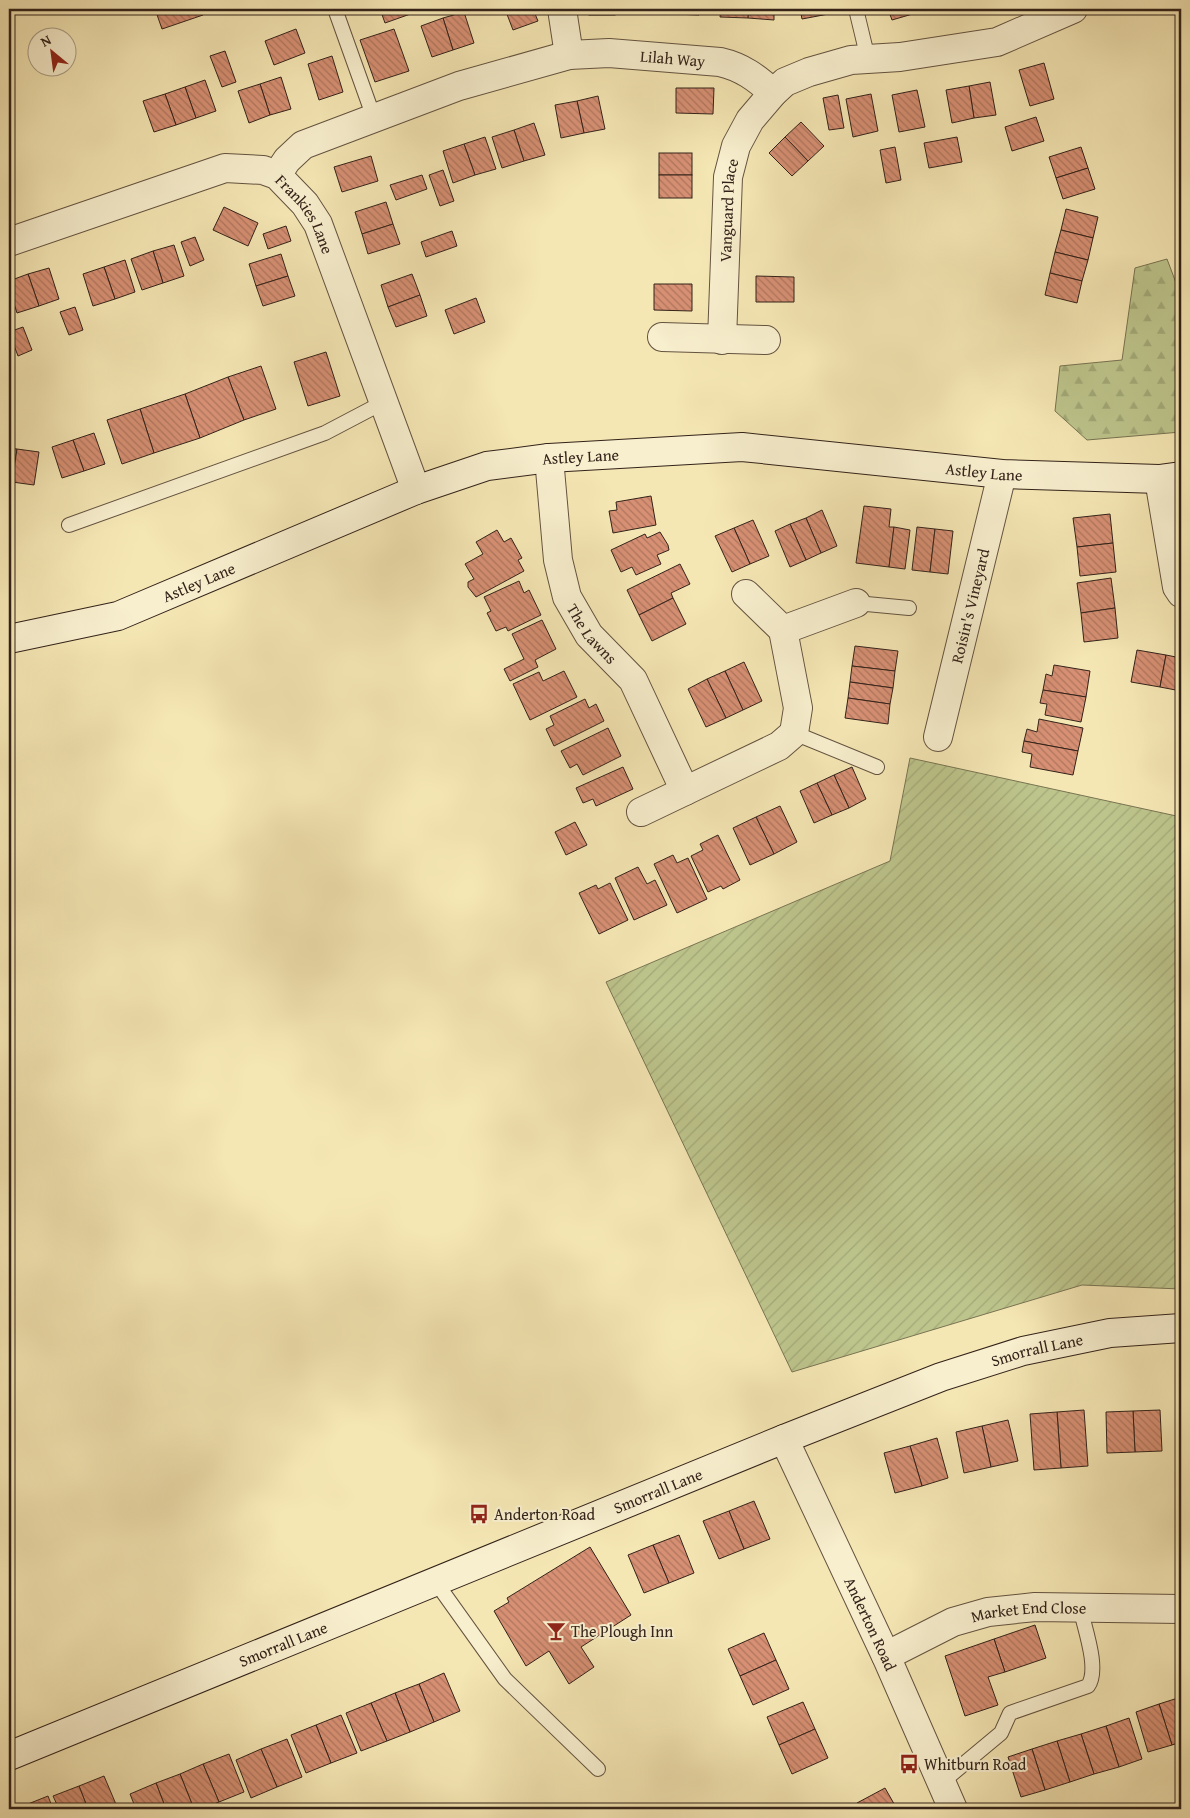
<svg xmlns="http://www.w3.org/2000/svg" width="1190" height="1818" viewBox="0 0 1190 1818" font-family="'Gentium Book Plus',serif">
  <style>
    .forest { fill: url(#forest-firs); stroke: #787452 }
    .garden { fill: url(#garden-furrows); stroke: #787452 }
    .building { fill: url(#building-back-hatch); stroke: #332219 }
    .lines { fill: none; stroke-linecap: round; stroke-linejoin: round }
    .lane-casing { stroke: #645340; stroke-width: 16 }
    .street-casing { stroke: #645340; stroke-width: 30 }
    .secondary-casing { stroke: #332219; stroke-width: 30 }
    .lane { stroke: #f8efce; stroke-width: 14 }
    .street { stroke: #f8efce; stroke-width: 28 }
    .secondary { stroke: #f8efce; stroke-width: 28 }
    .labels { text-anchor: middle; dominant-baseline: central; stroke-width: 4; stroke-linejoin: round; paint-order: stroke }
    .street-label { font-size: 16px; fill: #332219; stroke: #f8efce }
    .poi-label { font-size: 16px; fill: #332219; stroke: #f8efce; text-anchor: start }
  </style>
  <defs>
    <pattern id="forest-firs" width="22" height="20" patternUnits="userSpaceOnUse" patternTransform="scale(1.25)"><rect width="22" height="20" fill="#bdc58c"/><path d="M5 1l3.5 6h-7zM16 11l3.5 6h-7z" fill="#a3a978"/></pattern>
    <pattern id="garden-furrows" width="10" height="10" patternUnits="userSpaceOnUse" patternTransform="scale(1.25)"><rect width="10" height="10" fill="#bdc58c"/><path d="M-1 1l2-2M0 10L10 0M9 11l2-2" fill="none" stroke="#a3a978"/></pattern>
    <pattern id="building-back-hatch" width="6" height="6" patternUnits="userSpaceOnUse" patternTransform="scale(1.25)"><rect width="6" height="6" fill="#d79074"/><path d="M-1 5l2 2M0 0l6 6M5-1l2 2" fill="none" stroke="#af755e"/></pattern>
  </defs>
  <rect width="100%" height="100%" fill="#f5e7b4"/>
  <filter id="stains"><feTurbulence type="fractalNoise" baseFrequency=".004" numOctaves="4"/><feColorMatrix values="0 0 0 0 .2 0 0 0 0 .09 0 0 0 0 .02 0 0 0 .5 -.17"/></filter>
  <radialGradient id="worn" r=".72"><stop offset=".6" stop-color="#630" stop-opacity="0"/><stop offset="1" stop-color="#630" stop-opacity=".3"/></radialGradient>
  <path class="forest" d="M1167 259 1181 296V432L1087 440 1055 411 1060 366 1122 360 1135 268Z"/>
  <path class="garden" d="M910 758 1181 817V1289L1082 1285 792 1372 606 982 890 861Z"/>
  <g class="building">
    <path d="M155 9H201L203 15 162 29Z"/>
    <path d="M380 9H415L416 12 385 23Z"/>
    <path d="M505 9H533L538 21 513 30Z"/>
    <rect x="589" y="9" width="26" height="6"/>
    <path d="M647 9H674V14L647 12Z"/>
    <path d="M674 9H699V15L674 14Z"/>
    <path d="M721 9H749L748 18 720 17Z"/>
    <path d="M749 9H774V20L748 18Z"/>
    <path d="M800 9H838L839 12 802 19Z"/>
    <path d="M888 9H915L916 13 892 20Z"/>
    <path d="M464 12 474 43 453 50 443 18Z"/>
    <path d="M443 18 453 50 432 57 421 26Z"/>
    <path d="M296 29 305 53 274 65 265 41Z"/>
    <path d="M394 29 409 71 375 82 360 40Z"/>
    <path d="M225 51 236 82 222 87 210 56Z"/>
    <path d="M332 56 343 92 319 100 308 64Z"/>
    <path d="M1044 63 1054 99 1030 106 1019 70Z"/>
    <path d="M281 77 291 109 270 115 260 84Z"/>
    <path d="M205 80 216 111 196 118 185 87Z"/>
    <path d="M990 82 996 115 974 118 969 86Z"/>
    <path d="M260 84 270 115 249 123 238 91Z"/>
    <path d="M969 86 974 118 952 123 946 90Z"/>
    <path d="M185 87 196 118 176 125 165 94Z"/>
    <path d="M676 88H714L713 114 676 113Z"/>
    <path d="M917 90 925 127 899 132 892 95Z"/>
    <path d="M165 94 176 125 154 132 143 101Z"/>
    <path d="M871 94 878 131 853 137 846 99Z"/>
    <path d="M838 95 844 128 829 130 823 98Z"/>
    <path d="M598 96 605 129 584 133 577 101Z"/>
    <path d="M577 101 584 133 561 138 555 105Z"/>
    <path d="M1036 117 1044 141 1012 151 1005 127Z"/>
    <path d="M801 122 824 146 808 161 785 137Z"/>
    <path d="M534 123 545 155 524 161 514 130Z"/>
    <path d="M514 130 524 161 502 168 492 137Z"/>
    <path d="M485 137 496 169 475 175 464 144Z"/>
    <path d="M785 137 808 161 792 176 769 153Z"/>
    <path d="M957 137 962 162 929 168 924 143Z"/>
    <path d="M464 144 475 175 453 183 443 151Z"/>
    <path d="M895 147 901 180 886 183 880 150Z"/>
    <path d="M1081 147 1088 168 1056 178 1049 157Z"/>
    <rect x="659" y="153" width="33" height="22"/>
    <path d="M371 156 378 181 342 192 334 167Z"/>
    <path d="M1088 168 1095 189 1063 199 1056 178Z"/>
    <path d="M443 170 454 201 440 206 429 175Z"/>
    <path d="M422 175 427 189 396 200 390 185Z"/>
    <rect x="659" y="175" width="33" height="23"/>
    <path d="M386 202 393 224 362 234 355 212Z"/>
    <path d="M224 207 258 223 248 246 213 230Z"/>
    <path d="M1066 209 1098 217 1093 238 1061 230Z"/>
    <path d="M393 224 400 244 368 254 362 234Z"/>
    <path d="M286 226 291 241 268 249 263 234Z"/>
    <path d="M1061 230 1093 238 1088 260 1055 252Z"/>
    <path d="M452 231 457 246 426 257 421 242Z"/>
    <path d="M195 237 204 260 190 266 181 242Z"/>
    <path d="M174 245 184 276 163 283 153 251Z"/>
    <path d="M153 251 163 283 142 290 131 259Z"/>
    <path d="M1055 252 1088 260 1082 281 1050 273Z"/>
    <path d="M281 254 288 276 256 286 249 264Z"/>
    <path d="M125 260 135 292 115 299 104 267Z"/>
    <path d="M104 267 115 299 93 306 83 274Z"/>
    <path d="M49 268 59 299 39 306 28 274Z"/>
    <path d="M1050 273 1082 281 1077 303 1045 295Z"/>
    <path d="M28 274 39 306 17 313 9 288V281Z"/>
    <path d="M412 274 420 295 388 307 381 285Z"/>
    <path d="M288 276 295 296 263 306 256 286Z"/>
    <path d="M756 276 794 277V302H756Z"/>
    <path d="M654 284H692V311L654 310Z"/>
    <path d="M420 295 427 316 396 327 388 307Z"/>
    <path d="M476 298 485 322 454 334 445 310Z"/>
    <path d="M75 307 83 330 69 335 60 312Z"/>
    <path d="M23 327 32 350 18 356 9 332Z"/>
    <path d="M326 352 340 396 308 406 294 362Z"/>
    <path d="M261 366 276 409 244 420 228 377Z"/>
    <path d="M228 377 244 420 200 438 185 394Z"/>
    <path d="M185 394 200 438 154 453 140 409Z"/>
    <path d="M140 409 154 453 122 464 107 420Z"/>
    <path d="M94 433 105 464 84 471 73 440Z"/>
    <path d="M73 440 84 471 62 478 52 447Z"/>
    <path d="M9 448 17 449 12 482H9Z"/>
    <path d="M17 449 39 452 34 485 12 482Z"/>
    <path d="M651 496 656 525 613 533 609 511 617 510 616 502Z"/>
    <path d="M864 506 891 509 889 527H894L889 567 856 563Z"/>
    <path d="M822 510 837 546 821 553 806 518Z"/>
    <path d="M1110 514 1113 543 1077 547 1073 518Z"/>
    <path d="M806 518 821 553 806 560 790 524Z"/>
    <path d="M753 520 769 556 750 564 734 528Z"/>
    <path d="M790 524 806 560 790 567 775 531Z"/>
    <path d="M894 527 910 530 905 569 889 567Z"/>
    <path d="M917 527 935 529 930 572 912 570Z"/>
    <path d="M734 528 750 564 732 572 715 536Z"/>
    <path d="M935 529 953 531 948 574 930 572Z"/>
    <path d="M497 530 504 542 511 538 522 558 518 560 524 571 476 597 468 587V582L474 579 465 564 483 554 476 542Z"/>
    <path d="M660 532 668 545 669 550 657 555 661 564 636 575 632 567 621 572 611 550 645 534 647 538Z"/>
    <path d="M1113 543 1116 572 1080 576 1077 547Z"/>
    <path d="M680 564 690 584 671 593 673 598 639 615 627 590Z"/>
    <path d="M1111 578 1115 608 1081 613 1077 583Z"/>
    <path d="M519 581 524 593 529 590 541 615 508 631 506 627 496 631 487 613 491 611 484 597Z"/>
    <path d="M673 598 686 624 652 641 639 615Z"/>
    <path d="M1115 608 1118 638 1084 642 1081 613Z"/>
    <path d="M542 620 556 649 535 660 538 667 510 681 504 669 524 659 512 634Z"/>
    <path d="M855 646 898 651 895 671 852 666Z"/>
    <path d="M1137 650 1166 655 1160 687 1131 682Z"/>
    <path d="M1166 655 1181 658V691L1160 687Z"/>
    <path d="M744 662 762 701 743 710 725 671Z"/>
    <path d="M1054 665 1090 671 1086 697 1043 690 1046 674 1052 676Z"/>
    <path d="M852 666 895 671 893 688 850 682Z"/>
    <path d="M564 671 577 697 530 720 513 684 539 672 543 681Z"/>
    <path d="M725 671 743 710 726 718 707 679Z"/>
    <path d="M707 679 726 718 706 727 688 689Z"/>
    <path d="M850 682 893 688 890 704 848 698Z"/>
    <path d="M1043 690 1086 697 1081 722 1045 715 1047 704 1040 703Z"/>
    <path d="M848 698 890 704 888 724 845 718Z"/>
    <path d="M585 699 589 708 596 704 604 721 554 746 546 729 554 725 550 716Z"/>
    <path d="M1039 719 1083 728 1078 751 1024 741 1027 729 1037 732Z"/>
    <path d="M608 728 621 756 583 775 577 764 570 768 561 751Z"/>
    <path d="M1024 741 1078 751 1073 775 1030 767 1032 754 1022 752Z"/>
    <path d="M623 767 633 789 596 806 593 799 583 803 576 788Z"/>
    <path d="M852 767 866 799 849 808 834 775Z"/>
    <path d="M834 775 849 808 832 815 817 783Z"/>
    <path d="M817 783 832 815 814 823 800 791Z"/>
    <path d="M780 806 797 842 774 854 756 817Z"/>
    <path d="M756 817 774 854 750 865 733 828Z"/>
    <path d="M575 822 587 845 566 855 555 832Z"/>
    <path d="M718 835 740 880 723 889 721 886 708 892 691 856 703 850 700 844Z"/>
    <path d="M673 855 677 863 688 858 707 899 677 913 654 864Z"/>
    <path d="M638 867 647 884 655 880 667 905 634 920 615 878Z"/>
    <path d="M610 883 628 920 599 934 579 893 596 885 598 889Z"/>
    <path d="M1177 1407H1181V1448H1178Z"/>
    <path d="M1084 1410 1088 1466 1061 1468 1057 1412Z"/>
    <path d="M1160 1410 1162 1451 1135 1452 1133 1411Z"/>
    <path d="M1133 1411 1135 1452 1107 1453 1106 1412Z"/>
    <path d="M1057 1412 1061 1468 1034 1470 1030 1414Z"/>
    <path d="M1008 1420 1018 1461 991 1467 982 1426Z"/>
    <path d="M982 1426 991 1467 964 1473 956 1432Z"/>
    <path d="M937 1438 948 1478 922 1486 910 1446Z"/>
    <path d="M910 1446 922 1486 895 1493 884 1453Z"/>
    <path d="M754 1501 770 1539 744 1549 729 1511Z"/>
    <path d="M729 1511 744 1549 719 1559 703 1521Z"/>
    <path d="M679 1535 694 1573 669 1583 653 1545Z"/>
    <path d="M653 1545 669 1583 644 1593 628 1555Z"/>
    <path d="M590 1547 631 1615 581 1647 594 1667 569 1684 549 1651 526 1666 494 1611 509 1602 507 1598Z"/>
    <path d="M1035 1625 1046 1658 1005 1672 994 1639Z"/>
    <path d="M764 1633 776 1660 740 1676 728 1649Z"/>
    <path d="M994 1639 1005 1672 988 1677 998 1705 965 1716 945 1656Z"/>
    <path d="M776 1660 789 1689 753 1705 740 1676Z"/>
    <path d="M444 1673 460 1711 434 1722 419 1684Z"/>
    <path d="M419 1684 434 1722 410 1732 395 1693Z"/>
    <path d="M395 1693 410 1732 387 1741 371 1703Z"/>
    <path d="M1181 1697V1742L1172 1745 1159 1704Z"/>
    <path d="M803 1702 815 1729 779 1745 767 1717Z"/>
    <path d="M371 1703 387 1741 361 1751 346 1713Z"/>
    <path d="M1159 1704 1172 1745 1148 1752 1136 1712Z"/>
    <path d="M341 1715 357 1753 331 1763 316 1725Z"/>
    <path d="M1129 1718 1142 1759 1119 1767 1106 1726Z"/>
    <path d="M316 1725 331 1763 306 1773 291 1735Z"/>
    <path d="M1106 1726 1119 1767 1094 1774 1081 1734Z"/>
    <path d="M815 1729 828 1758 792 1774 779 1745Z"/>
    <path d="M1081 1734 1094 1774 1070 1782 1057 1741Z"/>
    <path d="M287 1739 302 1777 277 1787 261 1749Z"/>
    <path d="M1057 1741 1070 1782 1045 1790 1032 1749Z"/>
    <path d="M261 1749 277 1787 251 1798 236 1760Z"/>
    <path d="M1032 1749 1045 1790 1021 1797 1008 1757Z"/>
    <path d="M229 1754 244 1792 219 1802 203 1764Z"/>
    <path d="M203 1764 219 1802 201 1809H194L180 1774Z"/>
    <path d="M180 1774 194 1809H166L156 1783Z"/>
    <path d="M104 1776 118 1809H88L79 1786Z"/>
    <path d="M156 1783 166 1809H136L130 1794Z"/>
    <path d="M79 1786 88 1809H59L53 1796Z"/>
    <path d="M885 1788 897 1809H860L857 1803Z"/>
    <path d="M48 1796 53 1809H24L23 1806Z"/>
  </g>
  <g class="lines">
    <defs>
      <g id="lane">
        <path d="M335 9 374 118"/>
        <path d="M856 9 868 59"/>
        <path d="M69 525 325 433 384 402"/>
        <path d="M856 603 909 608"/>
        <path d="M794 733 877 767"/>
        <path d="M435 1581 505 1679 598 1769"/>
        <path d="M941 1783 1001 1733 1010 1713 1088 1686C1100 1669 1084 1627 1080 1607"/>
      </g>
      <g id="street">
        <path d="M562 9 569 55"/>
        <path id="s1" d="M277 175 287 160 303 145 459 86 569 55 609 53 720 62C742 67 757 78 773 93"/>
        <path id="s2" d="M9 242 225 168 263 170 277 175 305 204 318 224 416 490"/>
        <path d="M662 337 766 340"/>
        <path id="s3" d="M722 340 728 177 736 146 750 120 773 93 785 82 809 72 851 60 900 57 997 42 1073 9"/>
        <path id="s4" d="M549 458 558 560 567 597 589 635 633 680 685 791"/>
        <path d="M1159 479 1177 587 1181 593"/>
        <path d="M746 594 783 630 856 603"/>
        <path id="s5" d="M938 737 1002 474"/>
        <path d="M641 812 779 746 794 733 798 708 783 630"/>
        <path id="s6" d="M784 1439 886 1656 953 1809"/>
        <path id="s7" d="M886 1656 953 1622 988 1612 1035 1607 1181 1609"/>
      </g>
      <g id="secondary">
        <path id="s8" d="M9 639 118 616 416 490 487 466 549 458 742 447 1002 474 1159 479 1181 476"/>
        <path id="s9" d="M9 1756 784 1439 941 1377 1023 1351 1110 1333 1181 1328"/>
      </g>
    </defs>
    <use href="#lane" class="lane-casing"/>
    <use href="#street" class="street-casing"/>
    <use href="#secondary" class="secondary-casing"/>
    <use href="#lane" class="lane"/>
    <use href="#street" class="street"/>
    <use href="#secondary" class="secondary"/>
  </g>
  <defs>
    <symbol id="bus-bare" viewBox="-9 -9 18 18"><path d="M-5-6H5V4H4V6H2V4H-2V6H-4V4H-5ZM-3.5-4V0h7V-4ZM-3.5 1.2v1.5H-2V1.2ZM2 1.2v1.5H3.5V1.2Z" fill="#8f2418" stroke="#f8efce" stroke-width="2.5" paint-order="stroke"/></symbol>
    <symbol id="bar-bare" viewBox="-9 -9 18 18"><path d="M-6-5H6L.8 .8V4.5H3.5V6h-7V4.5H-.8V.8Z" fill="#8f2418" stroke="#f8efce" stroke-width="2.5" paint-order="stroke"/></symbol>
  </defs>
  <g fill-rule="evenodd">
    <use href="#bus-bare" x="465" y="1500" width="28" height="28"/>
    <use href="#bar-bare" x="542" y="1617" width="28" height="28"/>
    <use href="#bus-bare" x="895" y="1750" width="28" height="28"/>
  </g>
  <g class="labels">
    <g class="street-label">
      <text stroke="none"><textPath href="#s1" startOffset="425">Lilah Way</textPath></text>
      <text stroke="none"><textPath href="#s3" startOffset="130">Vanguard Place</textPath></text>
      <text stroke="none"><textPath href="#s2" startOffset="330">Frankies Lane</textPath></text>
      <text stroke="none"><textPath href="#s8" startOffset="604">Astley Lane</textPath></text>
      <text stroke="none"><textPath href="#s8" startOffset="1009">Astley Lane</textPath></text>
      <text stroke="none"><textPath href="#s8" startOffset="199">Astley Lane</textPath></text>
      <text stroke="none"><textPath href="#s5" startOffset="135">Roisin's Vineyard</textPath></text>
      <text stroke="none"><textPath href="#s4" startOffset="185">The Lawns</textPath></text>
      <text stroke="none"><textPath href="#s9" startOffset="1106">Smorrall Lane</textPath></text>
      <text stroke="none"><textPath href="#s9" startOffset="701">Smorrall Lane</textPath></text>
      <text stroke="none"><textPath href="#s7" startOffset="152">Market End Close</textPath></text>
      <text stroke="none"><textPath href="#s6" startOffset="204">Anderton Road</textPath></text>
      <text stroke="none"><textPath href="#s9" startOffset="296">Smorrall Lane</textPath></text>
    </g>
    <g class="poi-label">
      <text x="494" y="1514">Anderton Road</text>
      <text x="571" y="1631">The Plough Inn</text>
      <text x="924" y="1764">Whitburn Road</text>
    </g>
  </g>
  <rect width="1190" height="1818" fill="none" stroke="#f5e7b4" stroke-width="30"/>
  <rect x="10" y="10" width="1170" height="1798" fill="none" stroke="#332219" stroke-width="2.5"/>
  <rect x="15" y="15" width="1160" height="1788" fill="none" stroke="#332219"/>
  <g transform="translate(52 52) rotate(331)"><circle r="24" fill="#f8efce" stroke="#a99d86"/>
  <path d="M0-4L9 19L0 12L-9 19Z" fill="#8f2418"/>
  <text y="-8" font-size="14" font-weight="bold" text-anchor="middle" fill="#332219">N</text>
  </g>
  <rect width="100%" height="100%" filter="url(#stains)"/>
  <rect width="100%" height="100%" fill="url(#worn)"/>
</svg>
